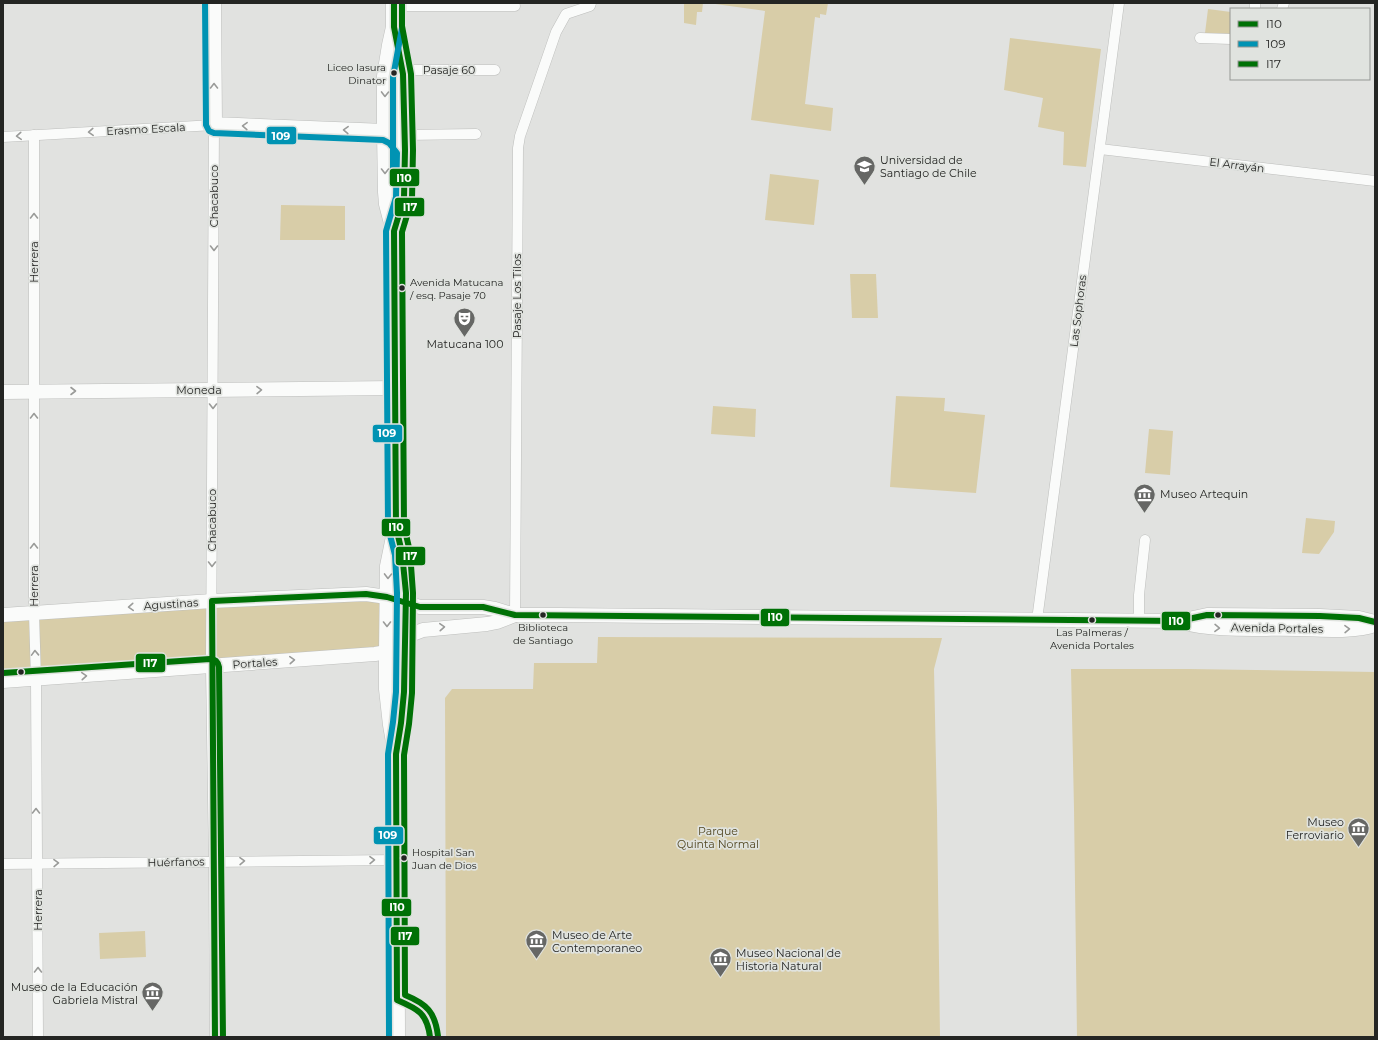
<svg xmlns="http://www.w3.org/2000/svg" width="1378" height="1040" viewBox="0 0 1378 1040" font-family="Montserrat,sans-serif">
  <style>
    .green { fill: #d8cda8 }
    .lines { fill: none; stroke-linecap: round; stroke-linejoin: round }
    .street-casing { stroke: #bdbebc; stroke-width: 11 }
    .secondary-casing { stroke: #bdbebc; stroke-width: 15 }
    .primary-casing { stroke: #bdbebc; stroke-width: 17 }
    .street { stroke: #fafbfa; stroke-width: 10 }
    .secondary { stroke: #fafbfa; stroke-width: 14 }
    .primary { stroke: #fafbfa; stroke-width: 16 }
    .bus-1-casing { stroke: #e0e3df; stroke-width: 9 }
    .bus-2-casing { stroke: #e0e3df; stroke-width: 9 }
    .bus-3-casing { stroke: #e0e3df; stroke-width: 9 }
    .bus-1 { stroke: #007106; stroke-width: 6 }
    .bus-2 { stroke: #0093b3; stroke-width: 6 }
    .bus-3 { stroke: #007106; stroke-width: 6 }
    .oneway { stroke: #9a9b99 }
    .bus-dot { fill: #242523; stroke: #e0e3df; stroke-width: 1.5 }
    .labels { text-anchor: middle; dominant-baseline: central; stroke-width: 3.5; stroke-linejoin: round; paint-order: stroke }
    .bus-label { font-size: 10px; fill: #242523; stroke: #e0e3df; text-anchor: start }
    .street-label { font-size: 11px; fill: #242523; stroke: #e0e3df }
    .poi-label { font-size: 11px; fill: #242523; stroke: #e0e3df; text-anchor: start }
    .park-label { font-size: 11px; fill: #514620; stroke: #e0e3df }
    .line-badge { stroke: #e0e3df; stroke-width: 1.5 }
    .badge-label { font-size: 11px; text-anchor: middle; font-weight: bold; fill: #fff }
  </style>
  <rect width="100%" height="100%" fill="#e1e2e0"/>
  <g class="green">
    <path d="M684 3H703L702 12H697L696 25 684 23Z"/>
    <path d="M708 3H828L826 15 820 14V18L815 17 805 104 833 108 831 131 751 120 765 11Z"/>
    <path d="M1208 9 1231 12V36L1205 33Z"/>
    <path d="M1010 38 1101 49 1086 167 1063 165 1064 132 1038 127 1043 98 1004 90Z"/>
    <path d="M770 174 819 180 814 225 765 220Z"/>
    <path d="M281 205 345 206V240H280Z"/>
    <path d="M850 274H876L878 318H852Z"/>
    <path d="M896 396 945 398 944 411 985 415 976 493 890 487Z"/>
    <path d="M713 406 756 409 755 437 711 434Z"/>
    <path d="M1149 429 1173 431 1170 475 1145 473Z"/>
    <path d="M1306 518 1335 521 1334 532 1319 554 1302 553Z"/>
    <path d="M381 601V643L379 647 3 675V621L225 604Z"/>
    <path d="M598 637 942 638 934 669 937 811 940 1037H446L445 698 452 689H533L534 663H597Z"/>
    <path d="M1071 669H1189L1375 672V1037H1077L1074 808Z"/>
    <path d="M145 931 146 957 100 959 99 933Z"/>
  </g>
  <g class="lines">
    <defs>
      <g id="street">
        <path d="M394 6H515"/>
        <path d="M1255 9V3"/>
        <path d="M1282 9 1284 3"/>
        <path d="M1200 38 1231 39"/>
        <path d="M403 70H495"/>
        <path d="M34 135V613L36 679 38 1037"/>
        <path d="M405 135 476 134"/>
        <path d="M3 137 214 125 211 667 214 862 215 1037"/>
        <path d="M1100 149 1375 181"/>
        <path d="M515 615 518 148 520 136 556 32 566 14 590 6 591 3"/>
        <path d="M1037 620 1119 3"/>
        <path d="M1139 621V595L1145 540"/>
        <path d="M3 864 396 860"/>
      </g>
      <g id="secondary">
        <path d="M3 392 395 388"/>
        <path d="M3 615 212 601 366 594 387 597 420 607H483L495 609 515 615"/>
        <path d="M1181 622C1217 632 1259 628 1296 629 1320 629 1353 633 1375 625"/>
        <path d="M3 681 375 654 387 652 405 637 423 630 487 624 497 622 515 615H558L1179 621 1207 615 1320 616 1359 618 1375 622"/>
      </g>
      <g id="primary">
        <path d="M213 3 214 125 385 132 394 137 405 150"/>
        <path d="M394 3V27L390 45 385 76V132L386 192 387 204 394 231 396 527 388 566 387 652V689L391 725 396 754 397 1037"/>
        <path d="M394 231C407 196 405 170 405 134 405 99 404 65 395 31"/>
        <path d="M396 529 403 556 405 603 404 705 398 744"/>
      </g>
    </defs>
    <use href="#street" class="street-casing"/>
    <use href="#secondary" class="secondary-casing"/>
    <use href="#primary" class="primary-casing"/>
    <use href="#street" class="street"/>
    <use href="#secondary" class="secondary"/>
    <use href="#primary" class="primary"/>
    <defs>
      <g id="bus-1">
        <path d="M394 3V27L403 74 405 150 404 198 394 231 396 527 402 553 406 593 404 692 401 723 396 754 397 1000C418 1009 427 1013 430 1037"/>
        <path d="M215 1037 212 601 366 594 387 597 420 607H483L515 615 1179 621 1207 615 1320 616 1359 618 1375 622"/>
      </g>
      <g id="bus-2">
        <path d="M205 3 206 125 209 131 214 133 383 140 389 143 397 153 396 197 386 231 388 527 395 555 397 593 396 692 393 722 388 754 389 1037"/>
        <path d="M393 167V77L402 28V3"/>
      </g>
      <g id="bus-3">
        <path d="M402 3V26L411 74 413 150 412 199 402 232 404 526 410 552 413 593 412 693 409 724 404 755 405 995C427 1004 435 1012 438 1036"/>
        <path d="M3 673 210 659C215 659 218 662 219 667L223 1037"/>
      </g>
    </defs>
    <use href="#bus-1" class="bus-1-casing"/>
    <use href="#bus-2" class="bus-2-casing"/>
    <use href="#bus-3" class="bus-3-casing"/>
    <use href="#bus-1" class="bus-1"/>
    <use href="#bus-2" class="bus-2"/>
    <use href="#bus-3" class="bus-3"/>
  </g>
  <defs><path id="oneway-chevron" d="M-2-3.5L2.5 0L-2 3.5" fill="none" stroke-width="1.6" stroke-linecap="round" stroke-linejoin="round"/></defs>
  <g class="oneway">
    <use href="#oneway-chevron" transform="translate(214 86) rotate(-90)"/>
    <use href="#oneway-chevron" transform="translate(385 94) rotate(91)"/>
    <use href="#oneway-chevron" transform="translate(245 126) rotate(-178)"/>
    <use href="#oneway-chevron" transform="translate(346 130) rotate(-178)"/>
    <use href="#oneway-chevron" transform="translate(91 132) rotate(177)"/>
    <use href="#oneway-chevron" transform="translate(19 136) rotate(176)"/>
    <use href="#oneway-chevron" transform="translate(385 171) rotate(90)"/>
    <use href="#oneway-chevron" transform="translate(34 216) rotate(-90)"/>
    <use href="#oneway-chevron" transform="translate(214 248) rotate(90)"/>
    <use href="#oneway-chevron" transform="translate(259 390) rotate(-1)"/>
    <use href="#oneway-chevron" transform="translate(73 391)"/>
    <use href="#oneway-chevron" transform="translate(213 406) rotate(90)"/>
    <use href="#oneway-chevron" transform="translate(34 416) rotate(-90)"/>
    <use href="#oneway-chevron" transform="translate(34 546) rotate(-90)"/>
    <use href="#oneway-chevron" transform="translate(212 564) rotate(90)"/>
    <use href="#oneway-chevron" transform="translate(388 576) rotate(91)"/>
    <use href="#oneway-chevron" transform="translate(131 607) rotate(176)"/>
    <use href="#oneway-chevron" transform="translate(387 624) rotate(90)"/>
    <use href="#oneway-chevron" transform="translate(442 627) rotate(-4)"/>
    <use href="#oneway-chevron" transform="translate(1217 628) rotate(1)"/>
    <use href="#oneway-chevron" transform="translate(1347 629) rotate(-1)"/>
    <use href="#oneway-chevron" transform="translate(35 653) rotate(-92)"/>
    <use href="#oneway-chevron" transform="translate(292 660) rotate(-4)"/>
    <use href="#oneway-chevron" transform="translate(84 676) rotate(-4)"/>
    <use href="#oneway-chevron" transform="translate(36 811) rotate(-90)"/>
    <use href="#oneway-chevron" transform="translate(372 860) rotate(-1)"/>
    <use href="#oneway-chevron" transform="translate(242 861) rotate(-1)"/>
    <use href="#oneway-chevron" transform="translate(56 863) rotate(-1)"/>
    <use href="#oneway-chevron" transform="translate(38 970) rotate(-90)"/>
  </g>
  <defs>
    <symbol id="university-pin" viewBox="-11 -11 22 30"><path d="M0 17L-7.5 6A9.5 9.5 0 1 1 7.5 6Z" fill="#666765" stroke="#e0e3df"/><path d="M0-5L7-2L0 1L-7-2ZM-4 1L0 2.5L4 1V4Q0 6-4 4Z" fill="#fff"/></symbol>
    <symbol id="theatre-pin" viewBox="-11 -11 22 30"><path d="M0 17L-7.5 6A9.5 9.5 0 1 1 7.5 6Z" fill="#666765" stroke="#e0e3df"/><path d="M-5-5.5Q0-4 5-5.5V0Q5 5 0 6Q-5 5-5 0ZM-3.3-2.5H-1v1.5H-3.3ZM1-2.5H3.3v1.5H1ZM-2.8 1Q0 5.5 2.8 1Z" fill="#fff"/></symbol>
    <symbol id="museum-pin" viewBox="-11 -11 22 30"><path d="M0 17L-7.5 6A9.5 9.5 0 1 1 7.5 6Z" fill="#666765" stroke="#e0e3df"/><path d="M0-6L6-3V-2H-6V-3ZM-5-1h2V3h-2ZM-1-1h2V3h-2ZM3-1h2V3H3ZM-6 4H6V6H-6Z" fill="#fff"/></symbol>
  </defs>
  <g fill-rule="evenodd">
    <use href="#university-pin" x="852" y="154" width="25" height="34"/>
    <use href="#theatre-pin" x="452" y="306" width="25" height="34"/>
    <use href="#museum-pin" x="1132" y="482" width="25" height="34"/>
    <use href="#museum-pin" x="1346" y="816" width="25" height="34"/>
    <use href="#museum-pin" x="524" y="928" width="25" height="34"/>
    <use href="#museum-pin" x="708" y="946" width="25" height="34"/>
    <use href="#museum-pin" x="140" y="980" width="25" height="34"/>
  </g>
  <g class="bus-dot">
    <circle cx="394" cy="73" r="3.5"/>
    <circle cx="402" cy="288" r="3.5"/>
    <circle cx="543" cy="615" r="3.5"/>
    <circle cx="1218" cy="615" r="3.5"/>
    <circle cx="1092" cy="620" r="3.5"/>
    <circle cx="21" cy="672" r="3.5"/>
    <circle cx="404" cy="858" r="3.5"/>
  </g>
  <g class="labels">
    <g class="bus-label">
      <text x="386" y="67" text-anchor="end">Liceo Iasura<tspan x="386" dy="13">Dinator</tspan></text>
      <text x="410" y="282">Avenida Matucana<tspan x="410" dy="13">/ esq. Pasaje 70</tspan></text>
      <text x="543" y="627" text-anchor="middle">Biblioteca<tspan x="543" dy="13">de Santiago</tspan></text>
      <text x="1092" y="632" text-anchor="middle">Las Palmeras /<tspan x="1092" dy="13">Avenida Portales</tspan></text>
      <text x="412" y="852">Hospital San<tspan x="412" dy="13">Juan de Dios</tspan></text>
    </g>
    <g class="street-label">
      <text x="449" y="70">Pasaje 60</text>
      <text transform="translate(146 129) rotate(-3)">Erasmo Escala</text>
      <text transform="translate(1237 165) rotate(7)">El Arrayán</text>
      <text transform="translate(214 196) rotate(-90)">Chacabuco</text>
      <text transform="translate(34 262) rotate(-90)">Herrera</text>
      <text transform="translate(517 296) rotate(-90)">Pasaje Los Tilos</text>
      <text transform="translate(1078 311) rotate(-83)">Las Sophoras</text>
      <text x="199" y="390">Moneda</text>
      <text transform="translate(212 520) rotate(-90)">Chacabuco</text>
      <text transform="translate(34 586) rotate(-90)">Herrera</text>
      <text transform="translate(171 604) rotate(-4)">Agustinas</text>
      <text transform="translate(1277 628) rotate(1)">Avenida Portales</text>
      <text transform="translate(255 663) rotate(-4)">Portales</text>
      <text transform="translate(176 862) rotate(-1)">Huérfanos</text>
      <text transform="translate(38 910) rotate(-90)">Herrera</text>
    </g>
    <g class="poi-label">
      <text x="880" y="160">Universidad de<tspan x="880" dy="13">Santiago de Chile</tspan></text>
      <text x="465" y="344" text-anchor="middle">Matucana 100</text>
      <text x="1160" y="494">Museo Artequin</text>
      <text x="1344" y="822" text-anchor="end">Museo<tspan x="1344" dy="13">Ferroviario</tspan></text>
      <text x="552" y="935">Museo de Arte<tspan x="552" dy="13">Contemporaneo</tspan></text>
      <text x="736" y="953">Museo Nacional de<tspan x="736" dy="13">Historia Natural</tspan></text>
      <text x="138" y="987" text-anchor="end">Museo de la Educación<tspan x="138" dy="13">Gabriela Mistral</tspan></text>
    </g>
    <g class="park-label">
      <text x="718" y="831">Parque<tspan x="718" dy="13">Quinta Normal</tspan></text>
    </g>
  </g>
  <g class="line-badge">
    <rect x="266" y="126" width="31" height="19" rx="4" fill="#0093b3"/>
    <rect x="389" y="168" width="31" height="19" rx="4" fill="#007106"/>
    <rect x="394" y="197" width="31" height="20" rx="4" fill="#007106"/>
    <rect x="372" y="424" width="31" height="19" rx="4" fill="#0093b3"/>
    <rect x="381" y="518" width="30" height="19" rx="4" fill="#007106"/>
    <rect x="395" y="546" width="31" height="20" rx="4" fill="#007106"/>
    <rect x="760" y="608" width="30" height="19" rx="4" fill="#007106"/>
    <rect x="1161" y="611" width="30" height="20" rx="4" fill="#007106"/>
    <rect x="135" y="653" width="31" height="20" rx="4" fill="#007106"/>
    <rect x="373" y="826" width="31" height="19" rx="4" fill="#0093b3"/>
    <rect x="381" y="898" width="31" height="19" rx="4" fill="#007106"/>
    <rect x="390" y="926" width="30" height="20" rx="4" fill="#007106"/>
  </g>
  <g class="badge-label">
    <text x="281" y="140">109</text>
    <text x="404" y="182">I10</text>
    <text x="410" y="211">I17</text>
    <text x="387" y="437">109</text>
    <text x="396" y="531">I10</text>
    <text x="410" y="560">I17</text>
    <text x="775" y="621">I10</text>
    <text x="1176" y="625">I10</text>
    <text x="150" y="667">I17</text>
    <text x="388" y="839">109</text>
    <text x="397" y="911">I10</text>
    <text x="405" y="940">I17</text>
  </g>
  <rect width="1378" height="1040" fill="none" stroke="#242523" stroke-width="8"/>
  <rect x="1230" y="8" width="140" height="72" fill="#e0e3df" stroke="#959794"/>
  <rect x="1238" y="21" width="20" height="6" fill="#007106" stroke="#959794"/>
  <text x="1266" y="28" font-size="12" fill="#242523">I10</text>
  <rect x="1238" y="41" width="20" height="6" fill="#0093b3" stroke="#959794"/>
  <text x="1266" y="48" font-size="12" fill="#242523">109</text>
  <rect x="1238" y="61" width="20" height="6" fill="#007106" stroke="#959794"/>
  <text x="1266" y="68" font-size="12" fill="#242523">I17</text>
</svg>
